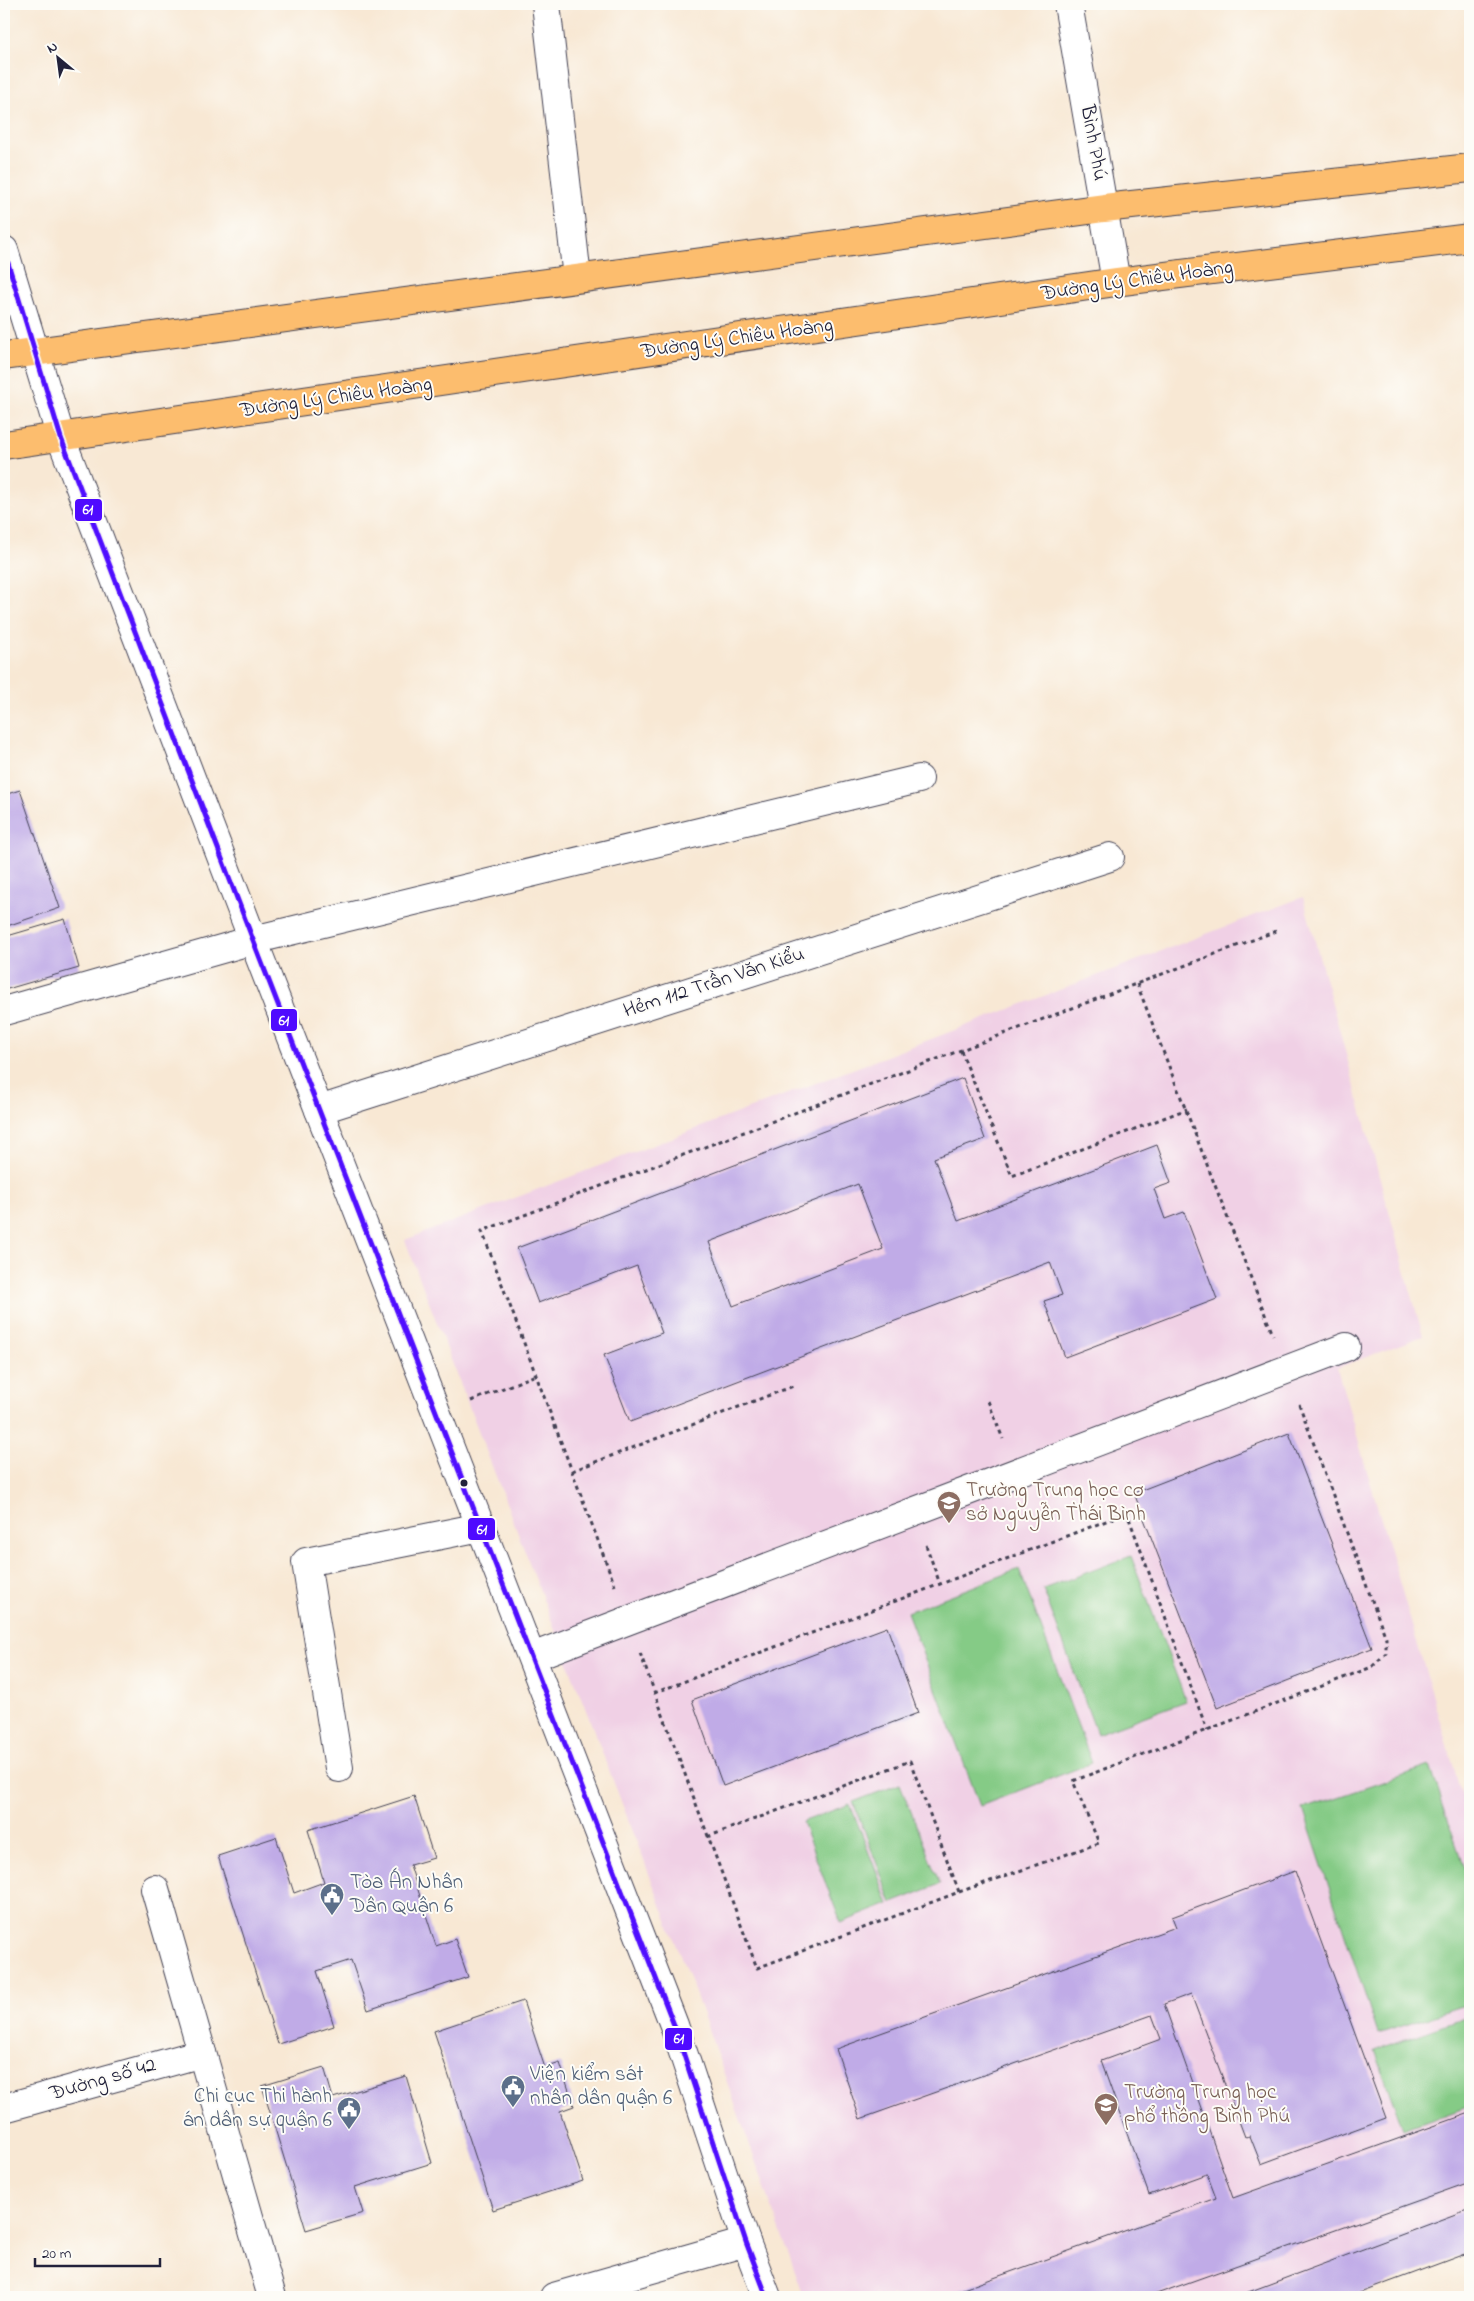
<svg xmlns="http://www.w3.org/2000/svg" width="1474" height="2301" viewBox="0 0 1474 2301" font-family="'Indie Flower',sans-serif">
  <style>
    .built { fill: #f0d0e5 }
    .green { fill: #85cb86; stroke: #547660 }
    .building { fill: #c0abe7; fill-rule: evenodd }
    .lines { fill: none; stroke-linecap: round; stroke-linejoin: round }
    .minor-casing { stroke: #424052; stroke-width: 30 }
    .major-casing { stroke: #424052; stroke-width: 30 }
    .path { stroke: #424052; stroke-width: 3; stroke-dasharray: 4 4; stroke-linecap: butt }
    .minor { stroke: #fff; stroke-width: 28 }
    .major { stroke: #fcbd6e; stroke-width: 28 }
    .bus-1-casing { stroke: #fdfcf7; stroke-width: 9 }
    .bus-1 { stroke: #4f0aff; stroke-width: 5 }
    .bus-dot { fill: #22223b; stroke: #fdfcf7; stroke-width: 2 }
    .labels { text-anchor: middle; dominant-baseline: central; stroke-width: 4; stroke-linejoin: round; paint-order: stroke }
    .street-label { font-size: 21px; fill: #22223b; stroke: #fdfcf7 }
    .education-label { font-size: 21px; fill: #785e54; stroke: #fdfcf7; text-anchor: start }
    .service-label { font-size: 21px; fill: #4e5e75; stroke: #fdfcf7; text-anchor: start }
    .line-badge { stroke: #fdfcf7; stroke-width: 2 }
    .badge-label { font-size: 14px; text-anchor: middle; font-weight: bold; fill: #fff }
  </style>
  <rect width="100%" height="100%" fill="#fdfcf7"/>
  <filter id="ink" filterUnits="userSpaceOnUse"><feTurbulence type="fractalNoise" baseFrequency=".02" numOctaves="2"/><feDisplacementMap in="SourceGraphic" scale="10" xChannelSelector="R" yChannelSelector="G"/><feConvolveMatrix kernelMatrix="1 2 1 2 8 2 1 2 1" color-interpolation-filters="sRGB"/></filter>
  <filter id="wash" filterUnits="userSpaceOnUse"><feTurbulence type="fractalNoise" baseFrequency=".0096" numOctaves="4" result="noise"/><feDisplacementMap in="SourceGraphic" scale="20" xChannelSelector="R" yChannelSelector="G"/><feGaussianBlur stdDeviation="1.12" result="paint"/><feColorMatrix in="noise" values="0 0 0 0 0 0 0 0 0 0 0 0 0 0 0 0 0 1.4 0 .05"/><feComposite in="paint" operator="in"/></filter>
  <g filter="url(#wash)">
    <rect width="100%" height="100%" fill="#f8e8d4"/>
    <path class="built" d="M1303 897 1423 1336 1337 1368 1470 1824V2252L1349 2297H804L698 2001 405 1240Z"/>
    <g class="green">
      <path d="M1131 1556 1186 1701 1097 1734 1043 1589Z"/>
      <path d="M1019 1569 1092 1763 980 1806 907 1612Z"/>
      <path d="M1430 1766 1470 1886V2003L1378 2034 1303 1809Z"/>
      <path d="M900 1784 940 1884 892 1903 853 1802Z"/>
      <path d="M850 1804 889 1904 841 1923 802 1822Z"/>
      <path d="M1470 2016V2106L1403 2130 1375 2050Z"/>
    </g>
    <g id="blocks">
      <g class="building">
        <path d="M20 790 60 908 4 927V795Z"/>
        <path d="M65 919 79 968 4 990V937Z"/>
        <path d="M963 1078 985 1139 934 1158 958 1221 1157 1145 1171 1183 1154 1189 1165 1219 1184 1212 1217 1299 1065 1357 1044 1301 1062 1295 1050 1262 630 1422 604 1355 662 1333 637 1266 538 1303 517 1248ZM858 1184 883 1249 733 1306 709 1242Z"/>
        <path d="M1289 1433 1372 1648 1217 1708 1134 1493Z"/>
        <path d="M887 1627 918 1713 723 1786 692 1700Z"/>
        <path d="M414 1796 434 1858 410 1865 436 1946 455 1939 468 1977 368 2010 351 1960 317 1971 334 2026 278 2044 218 1856 276 1837 294 1893 324 1882 308 1830Z"/>
        <path d="M1295 1871 1386 2118 1261 2164 1250 2136 1245 2137 1191 1994 1164 2004 1233 2198 1470 2113V2182L1148 2297H941L1216 2198 1207 2174 1149 2195 1101 2061 1161 2039 1152 2015 860 2119 836 2049 1176 1927 1172 1917Z"/>
        <path d="M523 2001 545 2068 560 2063 574 2106 560 2111 583 2181 493 2210 434 2031Z"/>
        <path d="M324 2067 333 2098 406 2076 432 2163 355 2187 363 2213 306 2230 262 2086Z"/>
        <path d="M1470 2209V2252L1349 2297H1235Z"/>
      </g>
    </g>
  </g>
  <g filter="url(#ink)">
    <use href="#blocks" fill-opacity="0" stroke="#424052" stroke-width="1"/>
    <g class="lines">
      <defs>
        <g id="minor">
          <path d="M546 4 577 278"/>
          <path d="M1068 4 1116 282"/>
          <path d="M4 250 61 438 253 940 674 2025 746 2242 767 2297"/>
          <path d="M4 1011 253 940 919 779"/>
          <path d="M319 1110 1110 857"/>
          <path d="M532 1657 1346 1347"/>
          <path d="M339 1768 306 1562 481 1527"/>
          <path d="M155 1889 272 2297"/>
          <path d="M4 2108 202 2053"/>
          <path d="M554 2297 746 2242"/>
        </g>
        <g id="major">
          <path d="M4 356 1104 208 1470 168"/>
          <path d="M4 445 1116 282 1470 238"/>
        </g>
      </defs>
      <use href="#minor" class="minor-casing"/>
      <use href="#major" class="major-casing"/>
      <g class="path">
        <path d="M1137 984 1273 1335"/>
        <path d="M961 1051 1012 1176 1187 1109"/>
        <path d="M471 1401 536 1375"/>
        <path d="M988 1401 1003 1439"/>
        <path d="M572 1471 796 1385"/>
        <path d="M926 1545 940 1584"/>
        <path d="M615 1586 482 1231 1279 930"/>
        <path d="M640 1653 757 1968 959 1892 910 1761 707 1837"/>
        <path d="M654 1693 1127 1513 1207 1730"/>
        <path d="M959 1892 1099 1843 1073 1781 1372 1667 1386 1653V1638L1299 1404"/>
      </g>
      <use href="#minor" class="minor"/>
      <use href="#major" class="major"/>
      <defs>
        <path id="bus-1" d="M4 250 61 438 253 940 674 2025 746 2242 767 2297"/>
      </defs>
      <use href="#bus-1" class="bus-1-casing"/>
      <use href="#bus-1" class="bus-1"/>
    </g>
  </g>
  <defs>
    <symbol id="school-pin" viewBox="-11 -11 22 30"><path d="M0 17L-7.5 6A9.5 9.5 0 1 1 7.5 6Z" fill="#8d6e63" stroke="#fdfcf7"/><path d="M0-5L7-2L0 1L-7-2ZM-4 1L0 2.5L4 1V4Q0 6-4 4Z" fill="#fff"/></symbol>
    <symbol id="civic-pin" viewBox="-11 -11 22 30"><path d="M0 17L-7.5 6A9.5 9.5 0 1 1 7.5 6Z" fill="#5c6f8a" stroke="#fdfcf7"/><path d="M-.6-6.5H3V-4.5H.6V-3L4-1V1h2V6H-6V1h2V-1L-.6-3ZM-1.2 2.5V6h2.4V2.5Z" fill="#fff"/></symbol>
  </defs>
  <g fill-rule="evenodd">
    <use href="#school-pin" x="935" y="1489" width="28" height="38"/>
    <use href="#civic-pin" x="318" y="1881" width="28" height="38"/>
    <use href="#civic-pin" x="499" y="2073" width="28" height="38"/>
    <use href="#school-pin" x="1092" y="2091" width="28" height="38"/>
    <use href="#civic-pin" x="335" y="2095" width="28" height="38"/>
  </g>
  <circle class="bus-dot" cx="464" cy="1483" r="4.5"/>
  <g class="labels">
    <g class="street-label">
      <text transform="translate(1093 143) rotate(80)">Bình Phú</text>
      <text transform="translate(1137 281) rotate(-8)">Đường Lý Chiêu Hoàng</text>
      <text transform="translate(737 339) rotate(-8)">Đường Lý Chiêu Hoàng</text>
      <text transform="translate(336 398) rotate(-8)">Đường Lý Chiêu Hoàng</text>
      <text transform="translate(714 983) rotate(-18)">Hẻm 112 Trần Văn Kiểu</text>
      <text transform="translate(103 2080) rotate(-16)">Đường số 42</text>
    </g>
    <g class="education-label">
      <text x="966" y="1491">Trường Trung học cơ<tspan x="966" dy="24">sở Nguyễn Thái Bình</tspan></text>
      <text x="1124" y="2093">Trường Trung học<tspan x="1124" dy="24">phổ thông Bình Phú</tspan></text>
    </g>
    <g class="service-label">
      <text x="350" y="1883">Tòa Án Nhân<tspan x="350" dy="24">Dân Quận 6</tspan></text>
      <text x="530" y="2075">Viện kiểm sát<tspan x="530" dy="24">nhân dân quận 6</tspan></text>
      <text x="332" y="2097" text-anchor="end">Chi cục Thi hành<tspan x="332" dy="24">án dân sự quận 6</tspan></text>
    </g>
  </g>
  <g class="line-badge">
    <rect x="74" y="498" width="29" height="24" rx="5" fill="#4f0aff"/>
    <rect x="270" y="1008" width="28" height="24" rx="5" fill="#4f0aff"/>
    <rect x="467" y="1517" width="29" height="24" rx="5" fill="#4f0aff"/>
    <rect x="664" y="2027" width="29" height="24" rx="5" fill="#4f0aff"/>
  </g>
  <g class="badge-label">
    <text x="88" y="514">61</text>
    <text x="284" y="1025">61</text>
    <text x="482" y="1534">61</text>
    <text x="679" y="2043">61</text>
  </g>
  <rect width="1474" height="2301" fill="none" stroke="#fdfcf7" stroke-width="20"/>
  <g transform="translate(58 58) rotate(331)" stroke="#fdfcf7" stroke-width="4" paint-order="stroke">
  <path d="M0-4L9 19L0 12L-9 19Z" fill="#22223b"/>
  <text y="-8" font-size="14" font-weight="bold" text-anchor="middle" fill="#22223b">N</text>
  </g>
  <path d="M35 2258v8h125v-8" fill="none" stroke="#22223b" stroke-width="2.5"/>
  <text x="42" y="2258" font-size="15" fill="#22223b" stroke="#fdfcf7" stroke-width="4" paint-order="stroke">20 m</text>
</svg>
